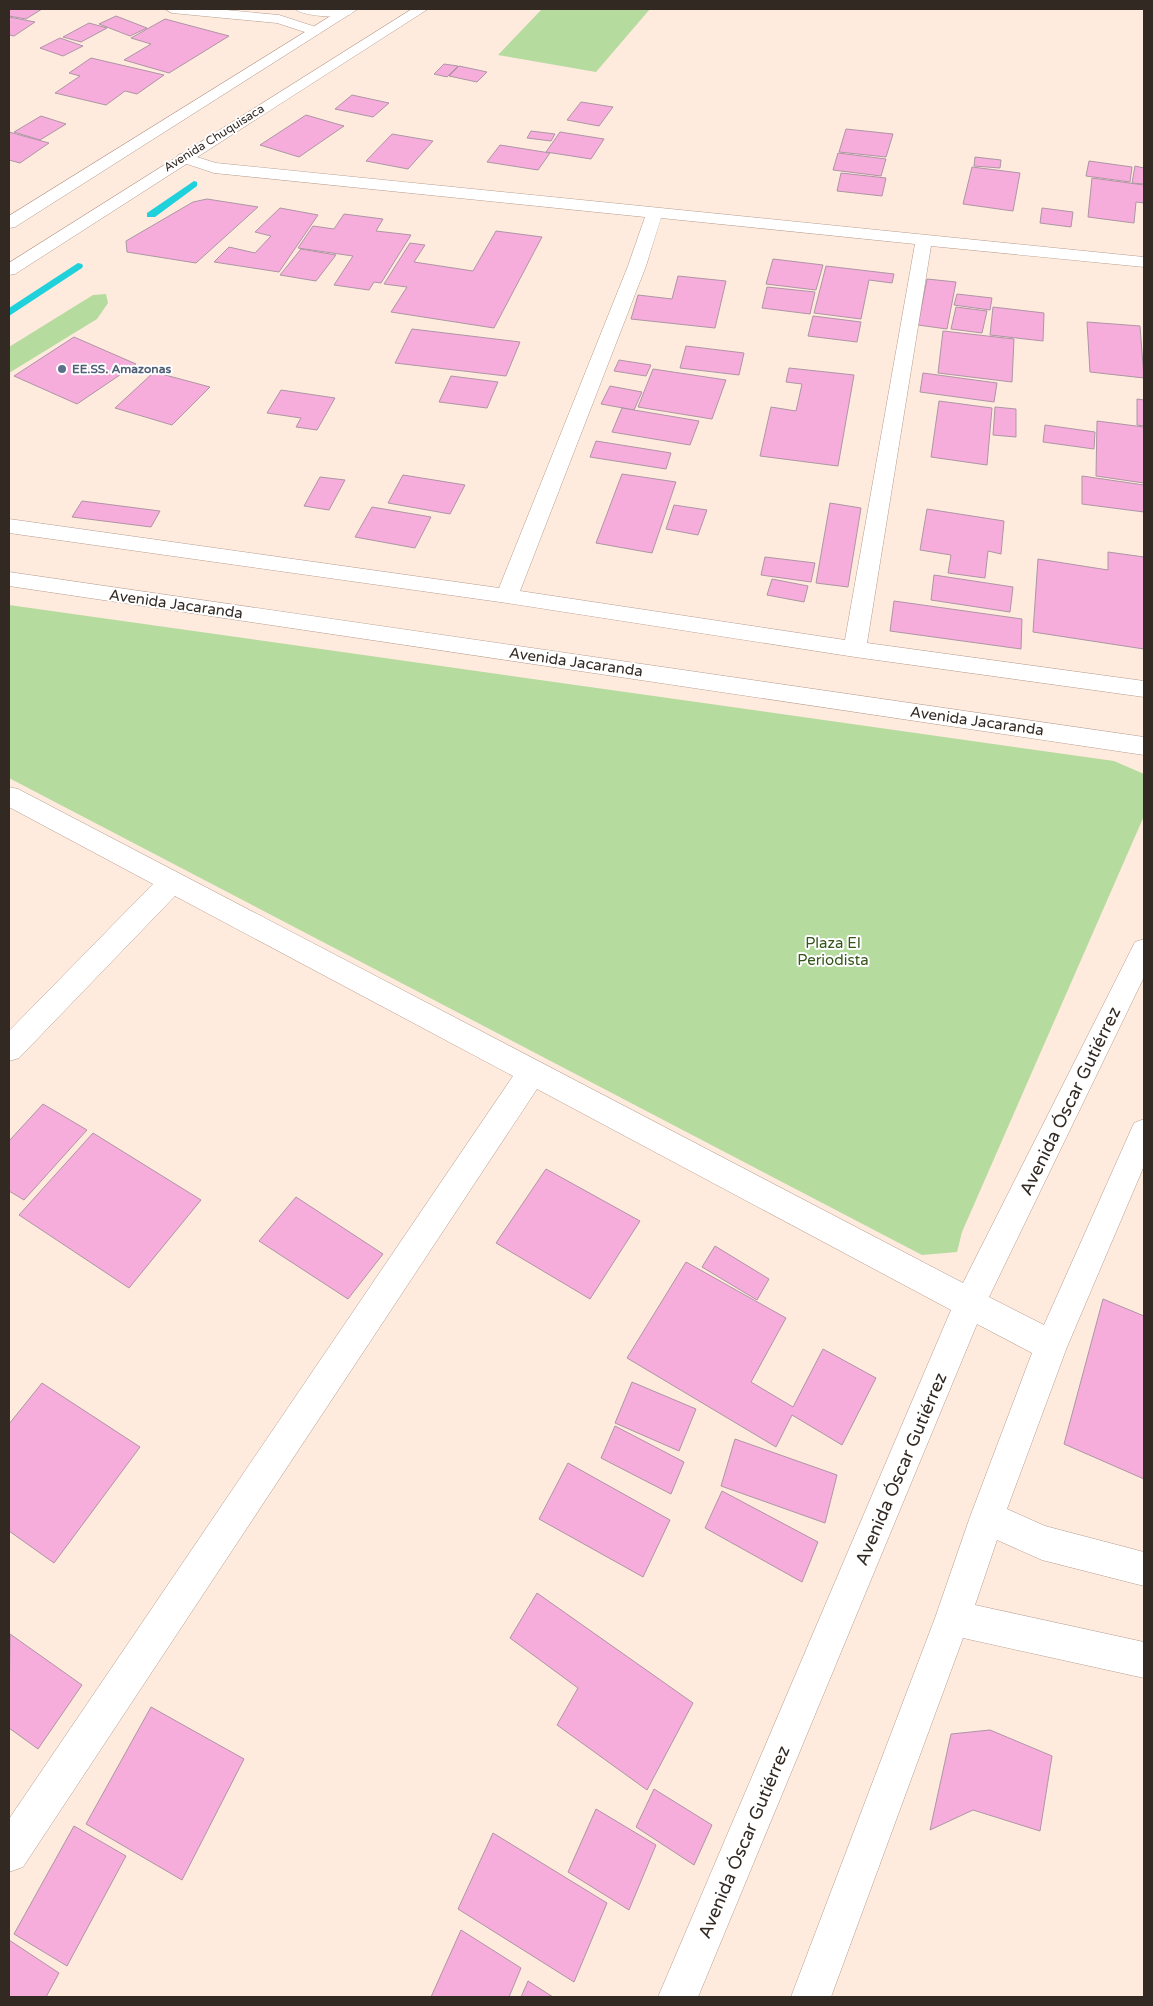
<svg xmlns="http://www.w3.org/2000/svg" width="1153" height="2006" viewBox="0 0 1153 2006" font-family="'Varela Round',sans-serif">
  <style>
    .green { fill: #b5db9f }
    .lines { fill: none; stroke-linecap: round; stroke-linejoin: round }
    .stream { fill: #1ed1db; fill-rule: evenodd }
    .building { fill: #f7addc; stroke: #ad96a4 }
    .street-casing { stroke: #b59d8f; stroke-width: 1 }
    .primary-casing { stroke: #b59d8f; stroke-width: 1 }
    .street { fill: #fff; fill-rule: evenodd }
    .primary { fill: #fff; fill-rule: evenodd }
    .service-dot { fill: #5c6f8a; stroke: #fff; stroke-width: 2 }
    .labels { text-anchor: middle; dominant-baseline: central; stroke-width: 4; stroke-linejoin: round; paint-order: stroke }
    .far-street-label { font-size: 12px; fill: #322923; stroke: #fff }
    .far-service-label { font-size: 12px; font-weight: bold; fill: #4e5e75; stroke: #fff; text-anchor: start }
    .street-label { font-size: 15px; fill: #322923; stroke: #fff }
    .park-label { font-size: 15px; fill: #34561a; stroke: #fff }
    .near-street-label { font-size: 18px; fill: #322923; stroke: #fff }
  </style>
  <rect width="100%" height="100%" fill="#ffeade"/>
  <g class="green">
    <path d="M542 9H650L596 72 498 55Z"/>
    <path d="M106 294 108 303 97 319 9 373V347L93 295Z"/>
    <path d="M9 605 1114 761 1144 774V816L962 1232 957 1252 922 1255 9 778Z"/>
  </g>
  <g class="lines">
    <g class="stream">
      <path d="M194 181 197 182V186L155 217H147V213Z"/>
      <path d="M78 263 82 264 83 266 82 268 9 316V308Z"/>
    </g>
  </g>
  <g class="building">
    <path d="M9 9H42L26 19 9 16Z"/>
    <path d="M116 16 147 28 130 36 99 24Z"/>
    <path d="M9 17 35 22 14 36 9 35Z"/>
    <path d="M165 19 229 36 169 73 124 60 151 44 131 38Z"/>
    <path d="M89 23 107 28 81 42 63 37Z"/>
    <path d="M60 38 83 46 63 56 40 48Z"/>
    <path d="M91 58 164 75 137 94 125 91 106 105 55 93 80 76 69 73Z"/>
    <path d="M444 64 458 66 447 77 434 74Z"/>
    <path d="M459 66 487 72 477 82 449 76Z"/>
    <path d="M352 95 389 103 373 117 335 109Z"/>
    <path d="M581 102 613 107 599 126 567 120Z"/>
    <path d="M306 115 344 126 299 157 260 145Z"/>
    <path d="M41 116 66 124 40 140 14 132Z"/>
    <path d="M846 129 893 134 886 157 839 152Z"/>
    <path d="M531 131 555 134 551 141 527 138Z"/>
    <path d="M9 132 49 143 20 163 9 160Z"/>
    <path d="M560 132 604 139 591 159 546 152Z"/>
    <path d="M392 134 433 141 408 169 366 161Z"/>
    <path d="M500 145 550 153 538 170 487 162Z"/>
    <path d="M838 153 886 159 881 176 833 170Z"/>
    <path d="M975 157 1001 160 1000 168 974 166Z"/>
    <path d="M1089 161 1132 167 1130 182 1086 176Z"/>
    <path d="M1135 166 1144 168V184L1132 183Z"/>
    <path d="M972 167 1020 173 1013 211 963 204Z"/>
    <path d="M841 173 886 178 882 196 837 191Z"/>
    <path d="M1092 178 1144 185V203L1136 202 1134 223 1088 217Z"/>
    <path d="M207 199 258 207 196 263 127 252 126 241 193 202Z"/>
    <path d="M280 208 318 215 279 272 214 262 229 247 255 253 271 236 255 232Z"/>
    <path d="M1042 208 1073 212 1071 227 1040 223Z"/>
    <path d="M344 214 383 219 376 231 411 235 381 283 374 282 369 290 334 285 353 256 298 248 313 226 334 229Z"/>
    <path d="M496 231 542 237 494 328 391 312 407 287 384 284 410 243 425 245 414 262 473 271Z"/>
    <path d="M301 249 336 255 316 281 280 275Z"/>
    <path d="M773 259 823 265 816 290 766 284Z"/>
    <path d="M826 266 894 274 892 283 869 280 861 319 814 313Z"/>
    <path d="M678 276 726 281 715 328 631 319 638 295 672 299Z"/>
    <path d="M927 279 956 282 947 329 918 325Z"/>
    <path d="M767 287 815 292 810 314 762 308Z"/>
    <path d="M957 294 992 298 990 310 954 305Z"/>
    <path d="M956 307 987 311 982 333 951 329Z"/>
    <path d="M993 307 1044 313 1043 341 990 335Z"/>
    <path d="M813 316 861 322 857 342 808 336Z"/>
    <path d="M1087 322 1140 326 1144 378 1090 372Z"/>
    <path d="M412 329 520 342 506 376 395 363Z"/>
    <path d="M943 331 1014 339 1012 382 938 373Z"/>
    <path d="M74 337 136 364 77 404 14 376Z"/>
    <path d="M686 346 744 353 739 375 680 368Z"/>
    <path d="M619 360 651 365 646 376 614 371Z"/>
    <path d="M789 368 854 375 838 466 760 456 771 407 796 411 802 384 786 382Z"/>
    <path d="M653 369 726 380 712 419 638 407Z"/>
    <path d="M154 372 210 387 172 425 115 408Z"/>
    <path d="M923 373 997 383 994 402 920 392Z"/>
    <path d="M451 376 498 382 487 408 439 402Z"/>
    <path d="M610 386 642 392 634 410 601 404Z"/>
    <path d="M281 390 335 398 317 430 296 427 301 418 267 413Z"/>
    <path d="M1137 399 1144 400V426L1137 425Z"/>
    <path d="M939 401 992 408 987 465 931 457Z"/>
    <path d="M995 407 1016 409V437L993 435Z"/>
    <path d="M622 408 699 421 690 445 612 432Z"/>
    <path d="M1097 421 1144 427V483L1096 476Z"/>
    <path d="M1045 425 1095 432 1094 449 1043 442Z"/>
    <path d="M596 441 671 453 666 469 590 457Z"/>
    <path d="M622 474 676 482 652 553 596 543Z"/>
    <path d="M403 475 465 485 450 514 388 503Z"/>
    <path d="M1082 476 1144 485V512L1082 504Z"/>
    <path d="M320 477 345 480 329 510 304 506Z"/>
    <path d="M82 501 160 511 151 527 72 517Z"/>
    <path d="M830 503 861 508 848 587 816 583Z"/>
    <path d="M674 505 707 510 698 535 666 529Z"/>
    <path d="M372 507 431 517 415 548 355 537Z"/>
    <path d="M927 509 1004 521 1001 554 988 551 985 578 948 573 951 555 920 550Z"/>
    <path d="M1108 552 1144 557V649L1033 632 1038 559 1108 570Z"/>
    <path d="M765 557 815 563 811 582 761 575Z"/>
    <path d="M934 575 1013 587 1010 612 931 600Z"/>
    <path d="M772 579 808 586 804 602 767 595Z"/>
    <path d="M894 601 1022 619 1021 649 890 631Z"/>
    <path d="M43 1104 87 1130 24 1200 9 1191V1141Z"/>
    <path d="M93 1133 201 1200 129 1288 19 1215Z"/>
    <path d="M546 1169 640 1221 590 1299 496 1243Z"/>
    <path d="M296 1197 383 1254 348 1299 259 1241Z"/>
    <path d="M715 1246 769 1279 757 1300 702 1267Z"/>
    <path d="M686 1262 786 1318 751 1382 793 1407 823 1349 876 1378 842 1445 792 1415 776 1447 627 1358Z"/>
    <path d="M1103 1299 1144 1316V1479L1064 1444Z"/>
    <path d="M632 1382 696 1409 679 1451 615 1423Z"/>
    <path d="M42 1383 140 1447 54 1563 9 1531V1424Z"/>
    <path d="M615 1426 684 1462 671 1494 601 1458Z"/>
    <path d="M735 1439 837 1475 825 1523 721 1486Z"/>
    <path d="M568 1463 670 1520 643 1577 539 1519Z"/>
    <path d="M722 1491 818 1542 802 1582 705 1528Z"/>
    <path d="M537 1593 693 1703 647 1790 557 1725 578 1688 510 1638Z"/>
    <path d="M10 1634 82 1685 38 1749 9 1728Z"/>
    <path d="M151 1707 244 1759 182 1880 86 1824Z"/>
    <path d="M990 1730 1052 1756 1040 1831 973 1810 930 1830 951 1734Z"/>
    <path d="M654 1789 712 1825 694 1865 636 1827Z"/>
    <path d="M596 1809 656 1845 629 1910 568 1872Z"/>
    <path d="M74 1826 126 1856 67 1966 14 1934Z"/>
    <path d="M493 1833 607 1903 574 1982 458 1909Z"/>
    <path d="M461 1930 521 1968 509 1997H431Z"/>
    <path d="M9 1940 59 1973 46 1997H9Z"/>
    <path d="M528 1981 553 1997H521Z"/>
  </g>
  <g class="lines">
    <defs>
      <g id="street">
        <path d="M165 9H215L279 15 319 28 321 31 319 34 314 35 277 23 172 13Z"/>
        <path d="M295 9H345L350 10 352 13C347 20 300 16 295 9Z"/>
        <path d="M184 153 216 163 1144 257V267L931 246 867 643 1144 681V697L855 657 507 603 9 533V519L499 588 628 266 645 217 214 173 178 161 176 158 178 155ZM661 218 915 244 845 640 520 591 646 266Z"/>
        <path d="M9 572 1144 737V755L9 586Z"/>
        <path d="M9 787 18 789 963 1283 1135 942 1144 939V977L989 1297 1044 1325 1134 1123 1144 1119V1166L1067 1347 1007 1509 1045 1526 1144 1552V1586L1042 1560 997 1540 975 1605 1144 1642V1678L963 1638 831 1997H791L935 1618 970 1517 1032 1353 977 1324 698 1997H658L951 1310 537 1089 23 1867 9 1872V1819L513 1076 175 896 19 1058 9 1061V1031L153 884 9 807Z"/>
      </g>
      <g id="primary">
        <path d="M342 9H358L15 227 9 228V216Z"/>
        <path d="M412 9H428L15 274 9 275V263Z"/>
      </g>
    </defs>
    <use href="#street" class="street-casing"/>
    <use href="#primary" class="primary-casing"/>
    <use href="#street" class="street"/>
    <use href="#primary" class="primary"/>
  </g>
  <circle class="service-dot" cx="62" cy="369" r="5"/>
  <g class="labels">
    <g class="far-street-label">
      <text transform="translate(214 138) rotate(-32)">Avenida Chuquisaca</text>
    </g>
    <g class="far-service-label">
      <text x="72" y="369">EE.SS. Amazonas</text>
    </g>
    <g class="street-label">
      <text transform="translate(176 604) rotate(8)">Avenida Jacaranda</text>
      <text transform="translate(576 662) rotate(8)">Avenida Jacaranda</text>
      <text transform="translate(977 721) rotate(8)">Avenida Jacaranda</text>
    </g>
    <g class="park-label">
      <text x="833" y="943">Plaza El<tspan x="833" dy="17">Periodista</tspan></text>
    </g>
    <g class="near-street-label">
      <text transform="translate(1070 1101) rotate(-64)">Avenida Óscar Gutiérrez</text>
      <text transform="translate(901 1469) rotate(-67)">Avenida Óscar Gutiérrez</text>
      <text transform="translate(744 1842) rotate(-67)">Avenida Óscar Gutiérrez</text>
    </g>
  </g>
  <rect width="1153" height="2006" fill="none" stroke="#322923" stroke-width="20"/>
</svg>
